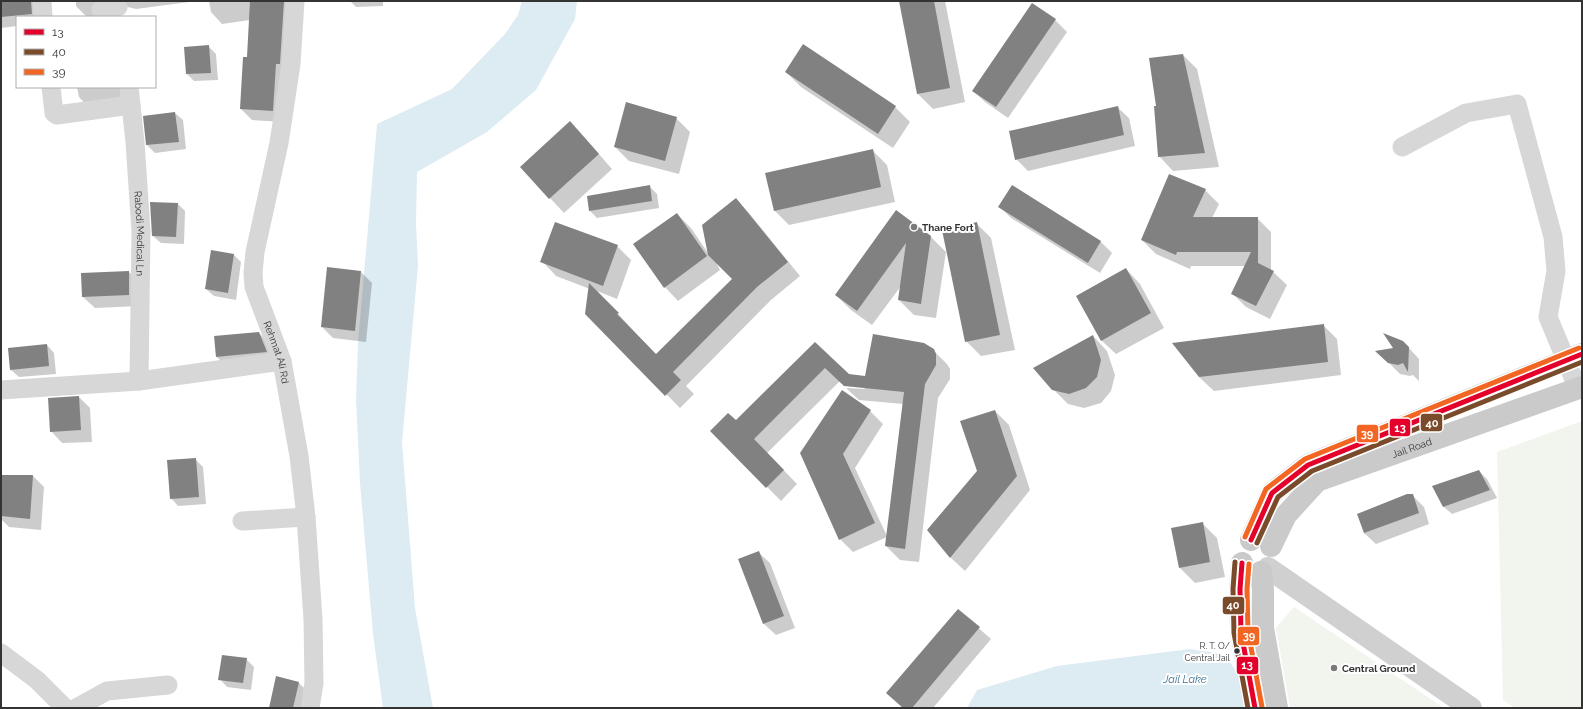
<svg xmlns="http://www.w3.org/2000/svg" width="1583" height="709" viewBox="0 0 1583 709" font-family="Raleway,sans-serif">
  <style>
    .green { fill: #f1f5ed }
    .water { fill: #ddebf3 }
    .shadow { fill: #0003 }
    .building { fill: #818181 }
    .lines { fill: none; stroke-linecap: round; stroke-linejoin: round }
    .minor { stroke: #d7d7d7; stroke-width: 19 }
    .secondary { stroke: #d0d0d0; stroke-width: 22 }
    .primary { stroke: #cacaca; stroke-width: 22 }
    .bus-1-casing { stroke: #fff; stroke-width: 8 }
    .bus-2-casing { stroke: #fff; stroke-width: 8 }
    .bus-3-casing { stroke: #fff; stroke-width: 8 }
    .bus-1 { stroke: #e4002b; stroke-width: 5 }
    .bus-2 { stroke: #7a4b2a; stroke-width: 5 }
    .bus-3 { stroke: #f26522; stroke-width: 5 }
    .poi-dot { fill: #7a7a7a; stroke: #fff; stroke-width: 1.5 }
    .bus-dot { fill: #333; stroke: #fff; stroke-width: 1.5 }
    .labels { text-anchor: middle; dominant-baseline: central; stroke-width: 4; stroke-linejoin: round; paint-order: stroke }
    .bus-label { font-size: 9px; fill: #333; stroke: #fff; text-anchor: end }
    .poi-label { font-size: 10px; font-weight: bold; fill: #333; stroke: #fff; text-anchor: start }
    .street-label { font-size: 10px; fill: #333; stroke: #fff }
    .water-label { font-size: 11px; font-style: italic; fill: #3f7597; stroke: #fff }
    .line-badge { stroke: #fff; stroke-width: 1.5 }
    .badge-label { font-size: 11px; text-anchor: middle; font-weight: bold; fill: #fff }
  </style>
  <rect width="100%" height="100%" fill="#fff"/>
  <g class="green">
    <path d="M1582 421V708H1515L1503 700 1497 452Z"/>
    <path d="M1294 607 1444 708H1290L1276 628Z"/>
  </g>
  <g class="water">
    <path d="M522 1H577L575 19 536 90 487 132 417 172 416 224 418 266 402 442 415 608 433 708H383L373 634 360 483 356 399 358 343 377 124 452 89 505 34 518 15Z"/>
    <path d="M1190 649 1224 654 1239 675 1245 708H967L977 690 1057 666Z"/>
  </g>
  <g class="shadow">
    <path d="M1 1H47L41 17H17V26L1 28Z"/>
    <path d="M76 1H197L136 9 128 7 110 10 92 17H87L76 6Z"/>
    <path d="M209 1H300L284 122 252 120 241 109 248 59 250 20 222 24 211 12Z"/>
    <path d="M350 1H383V6L356 7Z"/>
    <path d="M900 1H945L965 102 933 109 918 94Z"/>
    <path d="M1032 4 1055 20 1067 32 1008 118 985 102 973 91Z"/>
    <path d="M208 46 216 54 218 80 194 81 187 74Z"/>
    <path d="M1183 55 1197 69 1219 167 1173 171 1159 156 1157 107Z"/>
    <path d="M786 72 895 107 910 122 893 148 801 87Z"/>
    <path d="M77 87H130V104L90 109 79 97Z"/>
    <path d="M1117 107 1129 118 1135 146 1028 171 1016 159Z"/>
    <path d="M175 113 183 120 186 149 155 153 147 145 144 116Z"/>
    <path d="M676 118 690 132 679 174 629 161 615 147Z"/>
    <path d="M584 137 612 169 564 213 521 167Z"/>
    <path d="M872 150 887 165 895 202 789 225 774 210Z"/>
    <path d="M649 186 657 194 659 208 597 218 590 211Z"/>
    <path d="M1012 186 1101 242 1112 253 1100 273 1011 218 1000 207Z"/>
    <path d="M1205 190 1219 204 1212 218H1257L1271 232V270L1287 285 1270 319 1246 307 1232 293 1246 266H1191L1190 269 1156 254 1142 240Z"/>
    <path d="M736 199 749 213 800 276 771 300 686 386 694 394 680 408 586 313 590 289 556 276 542 261 617 246 631 260 617 299 597 291 656 355 733 279 716 262 720 270 678 301 665 287 677 214 691 228 708 253Z"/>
    <path d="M178 204 185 211 184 244 161 243 153 236Z"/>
    <path d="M896 212 931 237 946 252 936 318 914 315 899 300 901 286 872 325 851 310 836 295Z"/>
    <path d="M976 223 991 238 1015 350 981 356 966 341Z"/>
    <path d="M234 255 241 262 236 300 214 296 206 289Z"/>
    <path d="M1126 269 1140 284 1164 328 1116 354 1101 340Z"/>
    <path d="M129 272 140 283V306L95 308 83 297 82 274Z"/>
    <path d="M361 272 372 283 366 342 333 338 322 327Z"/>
    <path d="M1323 325 1337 339 1341 375 1214 391 1199 377Z"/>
    <path d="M259 333 266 340 274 359 224 364 217 357Z"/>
    <path d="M1093 336 1107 351 1115 375 1111 391 1101 403 1084 408 1068 404 1053 389Z"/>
    <path d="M815 343 849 375 866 378 933 350 947 364 950 369V379L938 398 919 562 900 560 886 546 887 537 853 552 840 539 801 453 870 411 883 424 855 468 887 536 903 404 859 400 846 388 865 389 863 387 840 381 767 453 797 484 781 501 712 431 736 422Z"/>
    <path d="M47 345 54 353 56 374 19 377 11 370Z"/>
    <path d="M1408 347 1419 359V381L1413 375 1410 376 1400 374 1377 351Z"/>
    <path d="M79 397 90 408 92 442 62 443 51 431Z"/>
    <path d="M995 411 1009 425 1030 490 965 571 951 558 928 530 978 471Z"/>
    <path d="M195 459 203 467 206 504 178 506 171 498Z"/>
    <path d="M1479 471 1487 479 1497 498 1452 514 1444 507 1434 487Z"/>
    <path d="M33 476 44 487 41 530 9 527 1 519V479Z"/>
    <path d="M1412 495 1424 507 1429 524 1376 544 1364 533 1358 514Z"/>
    <path d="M1202 523 1217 538 1225 577 1195 583 1180 568Z"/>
    <path d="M758 552 770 563 795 628 776 635 764 624 739 560Z"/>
    <path d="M958 610 991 639 933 708H903L888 693Z"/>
    <path d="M246 659 254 667 251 690 227 687 220 679Z"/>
    <path d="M298 682 306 690 302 708H272Z"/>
  </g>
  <g class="building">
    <path d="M1 1H31L32 14 1 17Z"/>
    <path d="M250 1H284L280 63V64H276L273 111 240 109 243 57H247Z"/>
    <path d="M899 1H934L950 88 917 94Z"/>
    <path d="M1032 3 1056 19 996 107 972 91Z"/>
    <path d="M803 44 896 106 878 134 785 72Z"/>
    <path d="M209 45 211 73 186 74 184 47Z"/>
    <path d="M1183 54 1205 153 1158 157 1154 106H1156L1149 58Z"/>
    <path d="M626 102 677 117 665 161 614 147Z"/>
    <path d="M1118 106 1124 135 1015 160 1009 131Z"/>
    <path d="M175 112 179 142 146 145 143 116Z"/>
    <path d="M570 121 599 154 549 199 520 167Z"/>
    <path d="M873 149 881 187 774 211 765 173Z"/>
    <path d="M1169 174 1206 189 1193 217H1258V263L1274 271 1256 306 1231 294 1251 252H1177L1176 255 1141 240Z"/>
    <path d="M650 185 652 201 589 211 587 196Z"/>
    <path d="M1012 185 1101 241 1088 263 998 207Z"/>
    <path d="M736 198 788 262 757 287 673 372 681 380 665 396 585 314 589 283 619 313 617 314 656 354 732 279 708 255 702 225Z"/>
    <path d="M150 202 178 203 176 237 152 236Z"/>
    <path d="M896 210 931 236 921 304 898 300 906 243 857 311 835 295Z"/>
    <path d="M677 213 707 256 664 288 633 244Z"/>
    <path d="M555 222 618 245 603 286 540 262Z"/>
    <path d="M977 222 1000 335 965 342 942 230Z"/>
    <path d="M211 250 234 254 228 293 205 289Z"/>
    <path d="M327 267 361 271 355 331 321 327Z"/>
    <path d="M1126 268 1151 313 1101 341 1076 296Z"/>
    <path d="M129 271V295L82 297 81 273Z"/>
    <path d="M1324 324 1328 362 1199 377 1172 343Z"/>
    <path d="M259 332 267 352 216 357 214 336Z"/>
    <path d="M1383 333 1403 341 1409 347 1408 372 1403 363 1398 365 1388 363 1375 351 1393 348Z"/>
    <path d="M873 334 924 343 934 349 936 354V365L925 384 905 549 885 546 904 392 844 386 825 368 754 439 784 470 766 488 710 431 728 413 736 420 815 342 849 374 865 376Z"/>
    <path d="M1093 335 1101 360 1097 377 1086 388 1069 394 1052 390 1033 368Z"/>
    <path d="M47 344 49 366 10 370 8 348Z"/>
    <path d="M842 390 871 410 843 454 875 523 839 540 800 453Z"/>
    <path d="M79 396 81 430 50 432 48 398Z"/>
    <path d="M995 410 1017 476 950 558 927 530 977 471 960 421Z"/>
    <path d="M196 458 199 497 170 499 167 460Z"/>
    <path d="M1479 470 1490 490 1443 507 1432 486Z"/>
    <path d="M1 475H33L30 519 1 516Z"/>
    <path d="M1407 494H1413L1419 513 1364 533 1357 514Z"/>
    <path d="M1203 522 1210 562 1179 568 1171 528Z"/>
    <path d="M759 551 784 616 763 624 738 559Z"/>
    <path d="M958 609 980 627 912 708H903L886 693Z"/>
    <path d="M222 655 247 658 243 683 218 680Z"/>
    <path d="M276 676 299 682 293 708H269Z"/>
  </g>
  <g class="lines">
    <g class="minor">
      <path d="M42 1 43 17"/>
      <path id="s1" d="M295 1 291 64 279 143 255 252 253 273 254 287 282 361 299 456 306 517 313 619 314 683 310 708"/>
      <path d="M101 10 118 7"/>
      <path d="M51 87 54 113 57 115 131 105"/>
      <path id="s2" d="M129 87 135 142 141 231 139 381"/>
      <path d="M1402 147 1466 113 1517 104 1553 237 1556 271 1548 317 1578 389"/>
      <path d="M1 390 139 381 282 361"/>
      <path d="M242 521 306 517"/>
      <path d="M1 653 37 680 65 708"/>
      <path d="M76 708 107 691 168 685"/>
    </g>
    <path class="secondary" d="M1268 568 1471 708"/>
    <g class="primary">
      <path d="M1251 540 1272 493 1308 465 1582 354"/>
      <path id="s3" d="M1271 546 1286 515 1317 481 1582 387"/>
      <path d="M1242 563 1240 589 1241 632 1255 708"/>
      <path d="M1261 572 1263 589V628L1277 708"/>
    </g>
    <defs>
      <g id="bus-1">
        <path d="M1251 540 1272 493 1308 465 1582 354"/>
        <path d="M1242 563 1240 589 1241 632 1255 708"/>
      </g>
      <g id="bus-2">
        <path d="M1257 543 1278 497 1312 471 1582 362"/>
        <path d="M1235 562 1233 589 1234 633 1248 708"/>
      </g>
      <g id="bus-3">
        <path d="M1245 537 1266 489 1305 459 1579 348"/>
        <path d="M1249 564 1247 589 1248 631 1262 707"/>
      </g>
    </defs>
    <use href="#bus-1" class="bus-1-casing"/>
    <use href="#bus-2" class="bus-2-casing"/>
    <use href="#bus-3" class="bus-3-casing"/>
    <use href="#bus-1" class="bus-1"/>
    <use href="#bus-2" class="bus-2"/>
    <use href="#bus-3" class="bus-3"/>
  </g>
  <g class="poi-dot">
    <circle cx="914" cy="227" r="4"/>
    <circle cx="1334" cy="668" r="4"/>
  </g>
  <circle class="bus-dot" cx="1237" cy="651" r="3.5"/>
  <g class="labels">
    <g class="bus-label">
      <text x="1230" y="646">R. T. O/<tspan x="1230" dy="12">Central Jail</tspan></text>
    </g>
    <g class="poi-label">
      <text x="922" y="227">Thane Fort</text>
      <text x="1342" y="668">Central Ground</text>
    </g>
    <g class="street-label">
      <text stroke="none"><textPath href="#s2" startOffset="147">Rabodi Medical Ln</textPath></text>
      <text stroke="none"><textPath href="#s1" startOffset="359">Rehmat Ali Rd</textPath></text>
      <text stroke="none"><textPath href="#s3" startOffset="181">Jail Road</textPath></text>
    </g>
    <g class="water-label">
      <text x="1185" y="679">Jail Lake</text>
    </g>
  </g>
  <g class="line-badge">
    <rect x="1420" y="413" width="23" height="19" rx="4" fill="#7a4b2a"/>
    <rect x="1389" y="418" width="22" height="19" rx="4" fill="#e4002b"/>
    <rect x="1356" y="424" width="23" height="19" rx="4" fill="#f26522"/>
    <rect x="1222" y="596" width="23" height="19" rx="4" fill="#7a4b2a"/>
    <rect x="1237" y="626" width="23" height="20" rx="4" fill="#f26522"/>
    <rect x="1236" y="656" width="23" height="19" rx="4" fill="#e4002b"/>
  </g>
  <g class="badge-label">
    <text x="1432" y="427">40</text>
    <text x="1400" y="432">13</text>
    <text x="1367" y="438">39</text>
    <text x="1233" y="609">40</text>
    <text x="1249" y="640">39</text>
    <text x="1247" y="669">13</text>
  </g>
  <rect width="1583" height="709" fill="none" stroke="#333333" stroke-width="4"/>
  <rect x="16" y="16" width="140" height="72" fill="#ffffff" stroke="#adadad"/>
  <rect x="24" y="29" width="20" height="6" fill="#e4002b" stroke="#adadad"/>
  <text x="52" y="36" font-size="12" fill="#333333">13</text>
  <rect x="24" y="49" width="20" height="6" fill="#7a4b2a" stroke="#adadad"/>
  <text x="52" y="56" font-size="12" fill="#333333">40</text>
  <rect x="24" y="69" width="20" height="6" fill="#f26522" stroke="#adadad"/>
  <text x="52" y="76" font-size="12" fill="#333333">39</text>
</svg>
